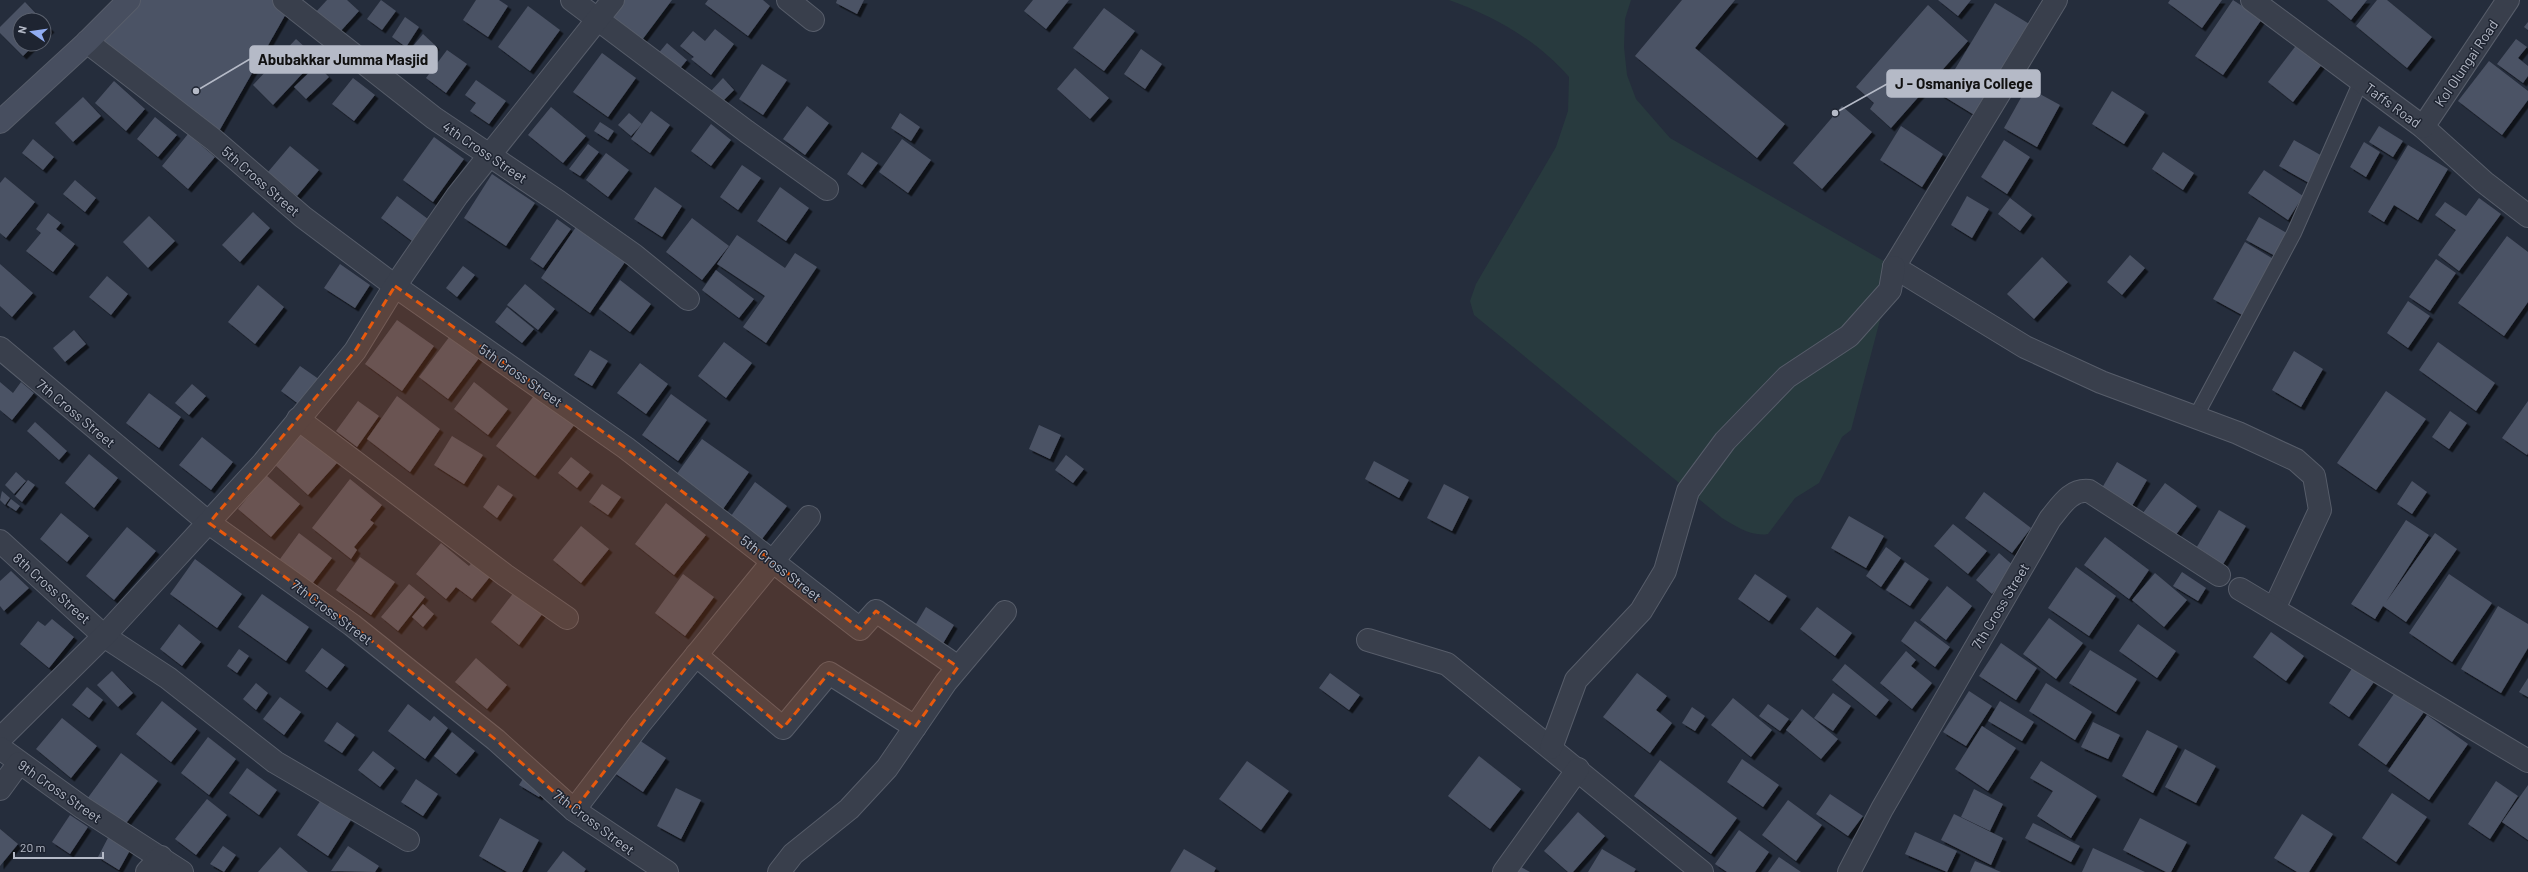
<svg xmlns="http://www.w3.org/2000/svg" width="2528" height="872" viewBox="0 0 2528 872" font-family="Barlow,sans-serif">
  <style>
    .green { fill: #283a3e }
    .building { fill: #4c5365; filter: url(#shadow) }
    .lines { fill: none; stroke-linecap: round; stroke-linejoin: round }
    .service-casing { stroke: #575d6a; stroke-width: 16 }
    .minor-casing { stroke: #575d6a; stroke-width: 24 }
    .secondary-casing { stroke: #575d6a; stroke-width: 24 }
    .service { stroke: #393f4c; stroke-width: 14 }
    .minor { stroke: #393f4c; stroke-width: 22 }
    .secondary { stroke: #474e5f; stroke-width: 22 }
    .marked { fill: #e8590c; fill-opacity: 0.2; stroke: #e8590c; stroke-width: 3; stroke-dasharray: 8 5; stroke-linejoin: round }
    .labels { text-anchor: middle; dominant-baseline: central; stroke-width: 3; stroke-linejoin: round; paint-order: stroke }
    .street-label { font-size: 14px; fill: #b5bac7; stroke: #1e2431 }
    .leader { fill: none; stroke: #b5bac7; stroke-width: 1.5 }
    .callout-dot { fill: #b5bac7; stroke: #1e2431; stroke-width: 1.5 }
    .callout { fill: #b5bac7; stroke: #b5bac7; stroke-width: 1.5 }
    .callout-label { font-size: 15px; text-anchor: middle; font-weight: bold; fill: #111 }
  </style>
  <defs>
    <filter id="shadow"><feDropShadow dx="3.5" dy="3.5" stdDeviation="0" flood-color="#0009"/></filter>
  </defs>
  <rect width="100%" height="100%" fill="#252d3c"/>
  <path class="green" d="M1449 0H1631L1625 19 1624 47 1627 75 1636 99 1670 138 1894 267 1851 430 1842 437 1819 483 1795 498 1768 534C1752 537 1735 526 1722 518L1474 315 1470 301 1476 284 1556 147 1568 111 1569 77C1538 41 1494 16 1449 0Z"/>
  <g class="building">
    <path d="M129 0H284L291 5 214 140 87 42Z"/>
    <path d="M327 0H347L359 11 338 34 315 13Z"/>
    <path d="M381 0 396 11 382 30 367 19Z"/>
    <path d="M476 0H499L508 6 488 37 463 20Z"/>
    <path d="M621 0H672L642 40 610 15Z"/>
    <path d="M708 0H763L770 6 748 36 705 4Z"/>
    <path d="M837 0H864L857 14 836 3Z"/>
    <path d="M1033 0H1069L1046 29 1024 11Z"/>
    <path d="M1682 0H1735L1695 48 1785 124 1757 158 1635 56Z"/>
    <path d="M1938 0H1971L1958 16Z"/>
    <path d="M2170 0H2222L2202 28 2168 3Z"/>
    <path d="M2233 0 2262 19 2223 75 2195 56Z"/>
    <path d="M2327 0H2367L2351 20Z"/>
    <path d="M2377 0H2387L2432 37 2407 68 2356 26Z"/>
    <path d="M25 2 42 20H20V44H35L23 56 0 33V27Z"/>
    <path d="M1995 3 2031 25 1976 116 1940 94Z"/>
    <path d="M1928 5 1968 41 1891 128 1870 109 1874 103 1856 87Z"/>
    <path d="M528 6 560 30 530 71 498 47Z"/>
    <path d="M1104 8 1135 31 1104 71 1073 48Z"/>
    <path d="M405 17 419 27 406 47 392 37Z"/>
    <path d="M44 22 51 29 44 35Z"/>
    <path d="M2528 22V30L2524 27Z"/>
    <path d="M715 29 734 44 711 75 691 59 694 57 680 46 693 31 705 41Z"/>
    <path d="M423 34 436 46 417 68 404 57Z"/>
    <path d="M296 39 317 58 273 105 253 85Z"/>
    <path d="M2516 39 2527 47 2518 58 2528 66V76L2523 83 2497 64Z"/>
    <path d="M667 43 687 60 677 72 657 55Z"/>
    <path d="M2298 43 2323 63 2293 102 2268 82Z"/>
    <path d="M1141 49 1162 64 1145 89 1124 74Z"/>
    <path d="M447 50 467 64 446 93 426 78Z"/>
    <path d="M602 53 636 78 608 117 573 92Z"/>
    <path d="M2489 61 2528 91V100L2502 135 2458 101Z"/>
    <path d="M762 64 787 80 763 115 739 99Z"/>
    <path d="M317 65 329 77 306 99 294 87Z"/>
    <path d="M1075 68 1109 98 1090 119 1057 89Z"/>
    <path d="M353 78 375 95 354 121 332 104Z"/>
    <path d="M723 78 734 90 721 103 710 92Z"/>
    <path d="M476 80 506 101 489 124 470 111 476 103 465 95Z"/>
    <path d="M114 81 145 109 126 131 95 103Z"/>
    <path d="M2027 87 2060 105 2037 147 2004 128Z"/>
    <path d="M2112 91 2145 112 2124 144 2092 124Z"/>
    <path d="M83 97 101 116 73 142 55 123Z"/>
    <path d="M807 106 829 123 805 155 783 139Z"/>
    <path d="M1842 106 1872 132 1822 189 1793 163Z"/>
    <path d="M551 107 586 136 563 163 528 135Z"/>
    <path d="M651 111 670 125 650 153 631 139Z"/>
    <path d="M629 113 642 124 631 136 618 125Z"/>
    <path d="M900 113 920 127 911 141 891 128Z"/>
    <path d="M155 117 177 135 158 157 137 139Z"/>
    <path d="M600 122 614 131 608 140 594 131Z"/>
    <path d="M711 124 731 140 711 166 691 151Z"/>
    <path d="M1901 126 1943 154 1922 187 1880 160Z"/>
    <path d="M2379 126 2403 141 2393 157 2369 142Z"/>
    <path d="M188 134 215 157 188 189 162 166Z"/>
    <path d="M434 137 464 159 433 202 403 180Z"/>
    <path d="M33 139 54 157 43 170 22 153Z"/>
    <path d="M902 139 931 160 908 193 879 172Z"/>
    <path d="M2004 140 2030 157 2007 194 1981 177Z"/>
    <path d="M2294 140 2324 157 2309 183 2279 166Z"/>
    <path d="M2364 142 2380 152 2366 177 2350 167Z"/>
    <path d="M588 144 599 152 580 176 569 169Z"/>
    <path d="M2408 145 2448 169 2418 220 2394 205 2384 222 2368 212Z"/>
    <path d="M290 146 319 170 297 196 268 172Z"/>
    <path d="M862 152 878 163 862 185 847 174Z"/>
    <path d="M2163 152 2194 173 2183 190 2152 169Z"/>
    <path d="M606 153 629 170 608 197 586 180Z"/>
    <path d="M742 165 761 178 738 210 720 197Z"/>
    <path d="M2264 170 2303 196 2288 220 2248 193Z"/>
    <path d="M492 174 535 203 506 246 464 218Z"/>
    <path d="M5 177 35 202 6 238 0 233V183Z"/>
    <path d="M75 180 96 198 85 212 63 194Z"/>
    <path d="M655 187 682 206 662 237 634 219Z"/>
    <path d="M780 187 809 208 786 241 757 221Z"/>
    <path d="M397 196 428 219 412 241 381 218Z"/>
    <path d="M1967 196 1989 209 1972 238 1951 225Z"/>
    <path d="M2010 198 2032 215 2020 231 1998 214Z"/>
    <path d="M2479 198 2501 214 2459 271 2438 255 2456 230 2435 215 2445 202 2466 216Z"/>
    <path d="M253 212 270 228 240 262 222 245Z"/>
    <path d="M48 213 61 223 56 229 75 244 53 272 26 251 41 233 36 229Z"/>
    <path d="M149 216 175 241 148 268 123 242Z"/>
    <path d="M2259 217 2290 235 2277 257 2246 240Z"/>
    <path d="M692 218 729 246 702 280 666 252Z"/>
    <path d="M557 219 571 229 543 268 530 259Z"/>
    <path d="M576 227 625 262 590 313 541 278Z"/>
    <path d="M737 235 785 268 795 253 817 267 766 343 743 327 765 296 717 264Z"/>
    <path d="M2507 236 2528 252V302L2504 336 2458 303Z"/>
    <path d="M2245 242 2275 260 2244 316 2213 299Z"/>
    <path d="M2130 255 2145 268 2122 295 2107 282Z"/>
    <path d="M2042 257 2068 282 2034 319 2007 294Z"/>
    <path d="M2436 259 2456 273 2430 311 2409 297Z"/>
    <path d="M0 264 33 293 12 317 0 306Z"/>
    <path d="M340 264 370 285 355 308 324 288Z"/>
    <path d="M463 266 475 275 457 297 446 288Z"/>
    <path d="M716 270 754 299 739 318 702 290Z"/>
    <path d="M107 276 128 294 111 315 89 297Z"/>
    <path d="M620 280 651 304 630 332 599 309Z"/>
    <path d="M525 284 555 309 538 330 507 305Z"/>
    <path d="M258 285 284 307 255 344 228 322Z"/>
    <path d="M2408 301 2430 316 2408 348 2387 333Z"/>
    <path d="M507 307 534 329 522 343 495 322Z"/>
    <path d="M397 320 434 346 402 391 365 364Z"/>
    <path d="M74 330 86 344 65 362 53 348Z"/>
    <path d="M450 336 479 358 448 399 419 377Z"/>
    <path d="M724 342 752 363 726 398 698 376Z"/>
    <path d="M2438 342 2495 383 2476 411 2419 370Z"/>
    <path d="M590 350 608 361 592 386 574 375Z"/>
    <path d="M2294 351 2323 369 2301 407 2272 390Z"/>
    <path d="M640 363 668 384 646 414 617 393Z"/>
    <path d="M300 366 323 382 304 408 281 391Z"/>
    <path d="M0 382 13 393 21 382 34 393 12 420 0 410Z"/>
    <path d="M474 382 508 409 488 435 454 409Z"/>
    <path d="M192 384 206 396 189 415 175 403Z"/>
    <path d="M2386 391 2426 419 2376 490 2337 463Z"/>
    <path d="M149 393 181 417 159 448 126 423Z"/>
    <path d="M536 393 575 424 535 476 496 446Z"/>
    <path d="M671 394 707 420 678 461 642 435Z"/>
    <path d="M397 396 440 429 410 472 367 439Z"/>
    <path d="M358 401 379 416 357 447 336 431Z"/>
    <path d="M2528 401V453L2527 455 2502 438Z"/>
    <path d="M2450 411 2467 423 2449 449 2432 437Z"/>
    <path d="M35 422 67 451 59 460 27 431Z"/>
    <path d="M1039 425 1061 435 1050 459 1029 449Z"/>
    <path d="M303 432 337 463 308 495 274 464Z"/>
    <path d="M452 436 483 455 464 484 434 465Z"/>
    <path d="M202 437 233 462 211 490 179 465Z"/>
    <path d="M702 439 749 472 723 509 676 475Z"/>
    <path d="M89 454 118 478 94 508 65 483Z"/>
    <path d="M1066 455 1084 469 1073 483 1055 470Z"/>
    <path d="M571 457 590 472 577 488 558 473Z"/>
    <path d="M1374 461 1409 480 1399 498 1365 479Z"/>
    <path d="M2117 462 2147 480 2132 506 2102 488Z"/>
    <path d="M16 472 26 481 14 494 5 485Z"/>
    <path d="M266 475 300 504 271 537 238 509Z"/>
    <path d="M350 479 382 505 370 520 374 523 354 547 357 550 351 559 312 528Z"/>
    <path d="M28 480 35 485 22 502 15 496Z"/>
    <path d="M2412 481 2427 492 2412 514 2397 504Z"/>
    <path d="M755 482 787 506 762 539 731 516Z"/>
    <path d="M2165 483 2197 506 2175 536 2143 513Z"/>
    <path d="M602 484 621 497 608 515 589 502Z"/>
    <path d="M1444 484 1469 497 1452 531 1427 518Z"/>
    <path d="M498 485 513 495 497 518 483 507Z"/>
    <path d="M2 491 10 498 5 505 0 500Z"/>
    <path d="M1984 492 2031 528 2012 553 1965 518Z"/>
    <path d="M11 499 20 506 16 511 7 505Z"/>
    <path d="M666 503 706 535 674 575 635 544Z"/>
    <path d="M2219 510 2246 526 2222 566 2195 550Z"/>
    <path d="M61 513 89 536 67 562 40 539Z"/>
    <path d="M1849 516 1884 536 1866 568 1831 548Z"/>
    <path d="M2406 520 2429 535 2386 602 2435 533 2457 549 2406 622 2383 606 2375 619 2351 604Z"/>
    <path d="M1953 524 1987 551 1968 574 1934 546Z"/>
    <path d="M581 526 609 549 581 583 553 560Z"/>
    <path d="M127 527 156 551 114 600 86 576Z"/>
    <path d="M299 533 332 558 312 584 280 559Z"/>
    <path d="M2105 537 2149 570 2129 599 2084 565Z"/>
    <path d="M441 543 469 566 476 558 493 573 472 599 456 587 446 599 416 574Z"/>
    <path d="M1886 547 1901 558 1881 587 1866 576Z"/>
    <path d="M1999 553 2015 567 1992 594 1976 580Z"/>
    <path d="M360 557 395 582 371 615 336 590Z"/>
    <path d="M195 559 242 594 217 628 170 594Z"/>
    <path d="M1905 562 1929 579 1910 606 1886 590Z"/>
    <path d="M2076 567 2116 596 2089 636 2048 608Z"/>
    <path d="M11 571 29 588 4 611 0 606V581Z"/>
    <path d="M2182 572 2206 588 2198 601 2173 586Z"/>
    <path d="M2155 573 2187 600 2164 627 2132 600Z"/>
    <path d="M683 574 714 597 685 636 655 613Z"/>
    <path d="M1755 574 1787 596 1769 621 1738 599Z"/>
    <path d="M2449 574 2492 603 2452 662 2409 633Z"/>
    <path d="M409 584 425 597 398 631 381 617Z"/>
    <path d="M1947 586 1972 606 1946 640 1920 620Z"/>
    <path d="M518 587 546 609 519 645 491 622Z"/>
    <path d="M262 594 309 627 286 661 238 627Z"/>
    <path d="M423 604 434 614 423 627 412 617Z"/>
    <path d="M2498 606 2528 624V648L2501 693 2461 669Z"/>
    <path d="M926 607 954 625 938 652 910 634Z"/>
    <path d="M1817 607 1852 633 1835 656 1800 629Z"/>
    <path d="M2049 618 2083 643 2056 679 2023 654Z"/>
    <path d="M52 619 74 637 49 668 20 644 38 621 45 626Z"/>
    <path d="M1915 621 1950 647 1935 667 1901 641Z"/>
    <path d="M179 624 201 642 182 666 160 649Z"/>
    <path d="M2138 624 2176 651 2157 678 2119 651Z"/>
    <path d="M2271 632 2304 656 2286 681 2253 657Z"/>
    <path d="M2001 643 2037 668 2016 700 1979 676Z"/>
    <path d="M322 648 345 665 327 688 305 671Z"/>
    <path d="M239 649 249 656 237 673 227 666Z"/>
    <path d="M2090 650 2137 679 2116 712 2069 683Z"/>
    <path d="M1906 651 1916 660 1911 666 1932 683 1912 709 1880 683Z"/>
    <path d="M476 658 507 685 487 709 455 682Z"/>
    <path d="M1845 664 1889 700 1876 716 1832 680Z"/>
    <path d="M2353 667 2374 682 2349 717 2329 703Z"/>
    <path d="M112 671 133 693 118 707 97 685Z"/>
    <path d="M1330 673 1360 695 1349 710 1319 688Z"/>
    <path d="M1637 673 1667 696 1656 710 1672 723 1650 753 1603 717Z"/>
    <path d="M2528 678V697L2519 692Z"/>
    <path d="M256 683 268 693 256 710 243 699Z"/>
    <path d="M2046 683 2092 712 2075 740 2029 711Z"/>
    <path d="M87 687 103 700 89 718 72 705Z"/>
    <path d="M1969 691 1992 706 1966 746 1943 732Z"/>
    <path d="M2396 691 2424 712 2386 765 2358 745Z"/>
    <path d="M1833 693 1851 706 1833 731 1814 718Z"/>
    <path d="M280 697 301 712 284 735 263 719Z"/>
    <path d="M1733 698 1772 730 1751 757 1711 725Z"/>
    <path d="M162 701 197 729 171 762 136 734Z"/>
    <path d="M2000 701 2034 722 2022 741 1988 721Z"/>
    <path d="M408 704 430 721 434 716 448 728 425 759 388 731Z"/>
    <path d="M1768 704 1789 719 1780 731 1759 716Z"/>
    <path d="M1692 707 1705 716 1695 731 1682 723Z"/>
    <path d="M1802 709 1838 739 1821 759 1786 730Z"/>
    <path d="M2427 715 2468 744 2429 800 2388 771Z"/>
    <path d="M62 718 97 746 71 778 36 749Z"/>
    <path d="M337 722 355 735 342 753 324 741Z"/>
    <path d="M2093 722 2120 735 2108 759 2081 747Z"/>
    <path d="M1982 726 2016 748 1988 791 1955 769Z"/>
    <path d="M2147 730 2178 746 2153 793 2122 776Z"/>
    <path d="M452 732 475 751 456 774 434 756Z"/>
    <path d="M208 737 236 759 209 795 181 773Z"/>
    <path d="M636 738 666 758 643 792 613 772Z"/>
    <path d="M2185 749 2216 766 2196 803 2165 787Z"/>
    <path d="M373 751 395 768 380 787 358 770Z"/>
    <path d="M121 753 158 781 124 826 87 799Z"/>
    <path d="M1479 756 1521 789 1490 829 1448 796Z"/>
    <path d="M1742 759 1779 785 1763 807 1727 782Z"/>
    <path d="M1660 760 1737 818 1711 854 1634 796Z"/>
    <path d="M1247 761 1289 791 1261 830 1219 799Z"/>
    <path d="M2041 761 2097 796 2071 838 2037 816 2053 791 2030 778Z"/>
    <path d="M247 768 277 790 259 815 229 793Z"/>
    <path d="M526 774 545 786 539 797 519 785Z"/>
    <path d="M416 779 438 794 423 816 401 802Z"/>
    <path d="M2496 781 2518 796 2490 839 2468 824Z"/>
    <path d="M2528 785V840L2502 822Z"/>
    <path d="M676 788 701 800 681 839 657 826Z"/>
    <path d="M1974 789 2003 804 1990 831 1961 817Z"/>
    <path d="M2392 793 2427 817 2396 862 2362 838Z"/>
    <path d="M1830 794 1863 816 1848 836 1816 814Z"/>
    <path d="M207 799 227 815 196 855 175 839Z"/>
    <path d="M321 800 351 820 328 856 297 835Z"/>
    <path d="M1788 800 1822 825 1796 861 1762 835Z"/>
    <path d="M1578 812 1605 836 1573 872H1568L1544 851Z"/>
    <path d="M1954 814 2003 838 1991 865 1941 840Z"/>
    <path d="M2302 814 2333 834 2309 872H2297L2274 858Z"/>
    <path d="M70 815 88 827 70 854 52 842Z"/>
    <path d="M500 818 539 840 522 872H507L479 856Z"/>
    <path d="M2140 818 2187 842 2171 872H2166L2123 850Z"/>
    <path d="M2033 823 2080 846 2071 862 2025 838Z"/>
    <path d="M0 829 18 844 0 866Z"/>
    <path d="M1739 830 1769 852 1755 872H1727L1715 864Z"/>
    <path d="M111 832 133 845 119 870 98 857Z"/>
    <path d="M1915 832 1957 851 1947 872 1905 854Z"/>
    <path d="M223 846 236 855 224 872 210 864Z"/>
    <path d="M348 846 379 866 375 872 331 871Z"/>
    <path d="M280 847 308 872H258Z"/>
    <path d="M2093 848 2145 872H2082Z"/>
    <path d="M1184 849 1216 868 1214 872H1170Z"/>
    <path d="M1602 849 1636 869 1634 872H1588Z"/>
    <path d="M563 851 586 869 584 872H547Z"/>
    <path d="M1779 857 1801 872H1768Z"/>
    <path d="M1975 861 2001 872H1970Z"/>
    <path d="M1519 866 1530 872H1515Z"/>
  </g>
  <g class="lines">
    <defs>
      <path id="service" d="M2195 418 2294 233 2361 81"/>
      <g id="minor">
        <path d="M284 0 434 118 559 202 634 255 688 299"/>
        <path d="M572 0 746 131 827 189"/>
        <path d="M788 0 813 20"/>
        <path d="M2056 0 1894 267 2025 347 2101 382 2238 433 2296 460 2314 476 2320 510 2274 609"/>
        <path d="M2252 0 2423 127 2484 182 2528 216"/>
        <path d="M87 42 214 140 303 217 395 286 626 448 860 629 876 611 958 667"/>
        <path d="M2423 127 2508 0"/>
        <path d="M0 348 209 523 352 625 496 740 574 810 667 872"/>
        <path d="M298 419 505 575 567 618"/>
        <path d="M0 541 104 636 168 678 275 762 408 840"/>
        <path d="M2240 589 2528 761"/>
        <path d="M1368 640 1447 664 1702 872"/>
        <path d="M696 655 783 728 829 673 915 727"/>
        <path d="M0 739 104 636 263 463 355 351 395 286 457 196 613 0"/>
        <path d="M0 748 83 808 182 872"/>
        <path d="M1551 748 1576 680 1641 611 1665 571 1688 491 1725 441 1787 377 1849 336 1890 290 1894 267"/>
        <path d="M0 789 19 763"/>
        <path d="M574 810 639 725 809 517"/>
        <path d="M147 872 161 857"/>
        <path d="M779 872 793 854 849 809 887 768 946 682 1005 612"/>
        <path d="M1504 872 1578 769"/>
        <path d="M1849 872 1882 809 2050 519C2061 506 2070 489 2089 491L2219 575"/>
      </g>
      <path id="secondary" d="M0 122 87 42 129 0"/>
    </defs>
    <use href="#service" class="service-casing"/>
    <use href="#minor" class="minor-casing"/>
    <use href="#secondary" class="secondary-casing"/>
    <use href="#service" class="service"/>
    <use href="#minor" class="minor"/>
    <use href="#secondary" class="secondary"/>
  </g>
  <path class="marked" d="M395 286 626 448 860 629 876 611 958 667 915 727 829 673 783 728 696 655 574 810 496 740 352 625 209 523 355 351Z"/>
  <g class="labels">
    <g class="street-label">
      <text transform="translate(2466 63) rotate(-56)">Kol Olungai Road</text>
      <text transform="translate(2393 105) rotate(36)">Taffs Road</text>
      <text transform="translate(485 152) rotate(34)">4th Cross Street</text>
      <text transform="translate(261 181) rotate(41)">5th Cross Street</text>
      <text transform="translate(521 375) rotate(35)">5th Cross Street</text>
      <text transform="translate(76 413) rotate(40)">7th Cross Street</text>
      <text transform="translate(781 568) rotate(38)">5th Cross Street</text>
      <text transform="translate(52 588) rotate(42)">8th Cross Street</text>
      <text transform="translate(2000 606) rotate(-59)">7th Cross Street</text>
      <text transform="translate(332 612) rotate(37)">7th Cross Street</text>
      <text transform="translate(60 791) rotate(35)">9th Cross Street</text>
      <text transform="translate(594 822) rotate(37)">7th Cross Street</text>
    </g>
  </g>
  <path class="leader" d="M196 91L250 59M1835 113L1887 84"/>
  <g class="callout-dot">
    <circle cx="196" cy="91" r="4"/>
    <circle cx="1835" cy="113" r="4"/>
  </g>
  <g class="callout">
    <rect x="250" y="46" width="187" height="27" rx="4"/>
    <rect x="1887" y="70" width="153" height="27" rx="4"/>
  </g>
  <g class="callout-label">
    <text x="343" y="65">Abubakkar Jumma Masjid</text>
    <text x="1964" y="89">J - Osmaniya College</text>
  </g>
  <g transform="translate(32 32) rotate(283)"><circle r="19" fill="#1e2431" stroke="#5a606d"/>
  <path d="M0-3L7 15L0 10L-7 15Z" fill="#90acf1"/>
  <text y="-6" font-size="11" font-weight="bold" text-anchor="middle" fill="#b5bac7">N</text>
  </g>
  <path d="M14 852v6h89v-6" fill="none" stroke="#b5bac7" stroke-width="2"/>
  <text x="20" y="852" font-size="12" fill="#b5bac7" stroke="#1e2431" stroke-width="3" paint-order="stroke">20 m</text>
</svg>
